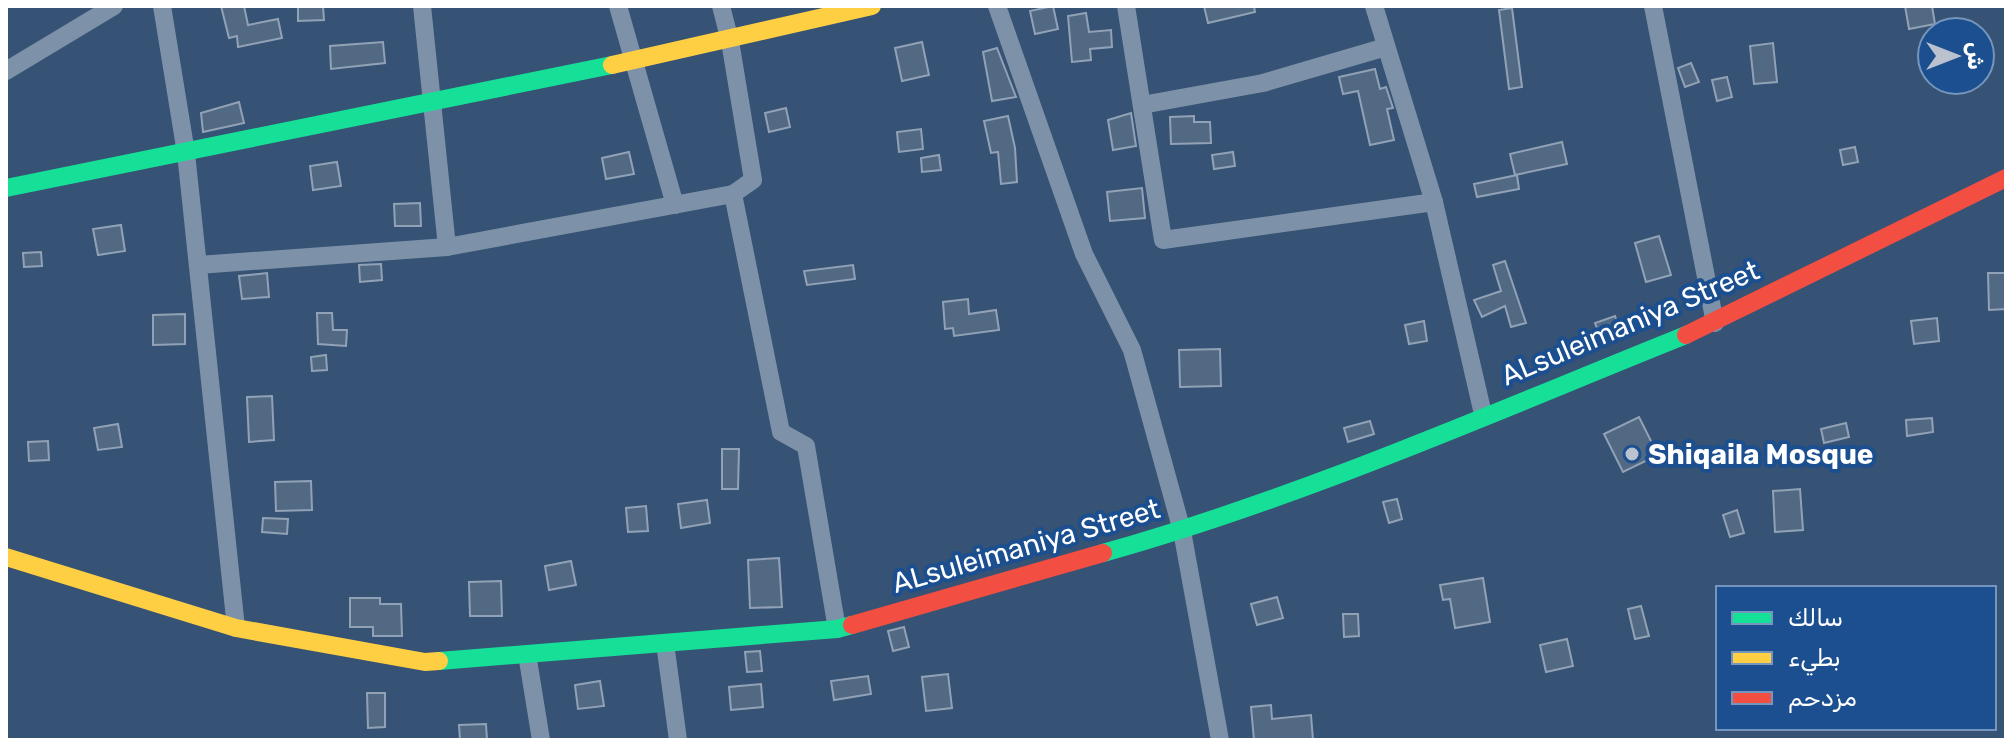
<svg xmlns="http://www.w3.org/2000/svg" width="2012" height="746" viewBox="0 0 2012 746" font-family="Rubik,Cairo,sans-serif">
  <style>
    .building { fill: #526984; stroke: #92a2b6; stroke-width: 2 }
    .lines { fill: none; stroke-linecap: round; stroke-linejoin: round }
    .street { stroke: #7d92a8; stroke-width: 18 }
    .fast { stroke: #16e098; stroke-width: 18 }
    .slow { stroke: #ffcf43; stroke-width: 18 }
    .jam { stroke: #f24e42; stroke-width: 18 }
    .poi-dot { fill: #b9c2ce; stroke: #1b4f8f; stroke-width: 3 }
    .labels { text-anchor: middle; dominant-baseline: central; stroke-width: 8; stroke-linejoin: round; paint-order: stroke }
    .street-label { font-size: 28px; fill: #fff; stroke: #1b4f8f }
    .poi-label { font-size: 28px; font-weight: bold; fill: #fff; stroke: #1b4f8f; text-anchor: start }
  </style>
  <rect width="100%" height="100%" fill="#365274"/>
  <g class="building">
    <path d="M221 6H244L248 25 278 19 282 38 238 47 237 36 229 38Z"/>
    <path d="M298 6H323L324 20 298 21Z"/>
    <path d="M1053 6 1058 29 1035 34 1030 11Z"/>
    <path d="M1204 6H1254L1255 12 1208 23Z"/>
    <path d="M1905 6H1932L1935 24 1909 29Z"/>
    <path d="M1512 8 1522 87 1509 89 1499 10Z"/>
    <path d="M1086 13 1089 32 1111 30 1112 47 1090 49 1091 60 1072 62 1068 16Z"/>
    <path d="M383 42 385 63 331 69 330 46Z"/>
    <path d="M922 42 929 75 902 81 895 48Z"/>
    <path d="M1773 43 1777 82 1754 84 1750 46Z"/>
    <path d="M997 48 1016 97 992 101 983 52Z"/>
    <path d="M1691 63 1699 82 1685 87 1678 68Z"/>
    <path d="M1375 69 1380 89 1386 87 1393 108 1387 109 1394 140 1370 145 1358 91 1343 94 1339 77Z"/>
    <path d="M1727 77 1732 97 1717 101 1712 80Z"/>
    <path d="M239 102 244 123 203 132 201 113Z"/>
    <path d="M786 108 790 127 769 132 765 113Z"/>
    <path d="M1131 113 1136 146 1113 150 1108 120Z"/>
    <path d="M1008 116 1015 148 1017 182 1001 184 998 152 991 153 984 121Z"/>
    <path d="M1194 116V122H1210L1211 143 1171 144 1170 117Z"/>
    <path d="M921 129 923 149 899 152 897 132Z"/>
    <path d="M1562 142 1567 164 1515 175 1510 154Z"/>
    <path d="M1855 147 1858 162 1843 165 1840 150Z"/>
    <path d="M629 152 634 174 606 179 602 158Z"/>
    <path d="M1233 152 1235 166 1214 169 1212 155Z"/>
    <path d="M939 155 941 170 922 172 921 158Z"/>
    <path d="M337 162 341 186 313 190 310 166Z"/>
    <path d="M1517 175 1519 189 1477 197 1474 184Z"/>
    <path d="M1142 188 1145 218 1110 221 1107 192Z"/>
    <path d="M420 203 421 226H395L394 204Z"/>
    <path d="M121 225 125 251 98 255 93 229Z"/>
    <path d="M1659 236 1671 275 1646 282 1635 243Z"/>
    <path d="M41 252 42 266 24 267 23 253Z"/>
    <path d="M1505 261 1526 323 1511 327 1505 306 1482 317 1474 300 1501 291 1493 265Z"/>
    <path d="M381 264 382 280 360 282 359 265Z"/>
    <path d="M853 265 855 279 807 285 804 271Z"/>
    <path d="M267 273 269 297 242 299 239 276Z"/>
    <path d="M1988 273H2006V309L1989 310Z"/>
    <path d="M968 299 969 314 996 310 999 330 954 336 953 328 945 329 943 302Z"/>
    <path d="M317 313H332L333 330H347L346 346 318 344Z"/>
    <path d="M185 314V344L153 345V315Z"/>
    <path d="M1615 316 1620 329 1600 336 1595 323Z"/>
    <path d="M1937 318 1939 341 1914 344 1911 321Z"/>
    <path d="M1424 321 1427 341 1409 344 1405 325Z"/>
    <path d="M1220 349 1221 386 1180 387 1179 350Z"/>
    <path d="M326 355 327 370 312 371 311 357Z"/>
    <path d="M272 396 274 440 249 442 247 397Z"/>
    <path d="M1639 417 1658 455 1623 472 1604 434Z"/>
    <path d="M1932 418 1933 432 1907 436 1906 420Z"/>
    <path d="M1370 421 1374 434 1348 442 1344 428Z"/>
    <path d="M1846 423 1849 437 1824 443 1821 429Z"/>
    <path d="M118 424 122 447 98 450 94 428Z"/>
    <path d="M48 441 49 460 29 461 28 442Z"/>
    <path d="M722 449H739L738 489H722Z"/>
    <path d="M311 481 312 510 276 511 275 482Z"/>
    <path d="M1800 489 1803 530 1775 532 1773 491Z"/>
    <path d="M1397 499 1402 519 1389 523 1383 502Z"/>
    <path d="M707 500 710 523 681 528 678 504Z"/>
    <path d="M646 506 648 531 628 532 626 508Z"/>
    <path d="M1737 510 1744 533 1730 537 1723 515Z"/>
    <path d="M263 518 288 519 287 534 262 532Z"/>
    <path d="M779 558 782 607 750 608 748 560Z"/>
    <path d="M571 561 576 585 549 590 545 566Z"/>
    <path d="M1483 578 1490 622 1455 628 1450 599 1443 600 1440 585Z"/>
    <path d="M501 581 502 616H470L469 582Z"/>
    <path d="M1277 597 1283 618 1257 625 1251 604Z"/>
    <path d="M350 598H380V604H401L402 636H373V627H350Z"/>
    <path d="M1641 606 1649 636 1635 639 1628 609Z"/>
    <path d="M1343 614H1358L1359 636 1344 637Z"/>
    <path d="M904 627 909 647 893 651 888 631Z"/>
    <path d="M1567 639 1573 666 1546 672 1540 645Z"/>
    <path d="M760 651 762 671 747 672 745 652Z"/>
    <path d="M948 674 952 708 926 711 922 677Z"/>
    <path d="M868 676 871 694 834 700 831 681Z"/>
    <path d="M600 681 604 706 578 709 575 685Z"/>
    <path d="M761 684 763 707 731 710 729 687Z"/>
    <path d="M367 693H385V727L368 728Z"/>
    <path d="M1271 705 1272 719 1311 715 1313 740H1254L1251 707Z"/>
    <path d="M486 724 487 740H460L459 725Z"/>
  </g>
  <g class="lines">
    <g class="street">
      <path d="M162 6 186 153 236 628"/>
      <path d="M422 6 447 247"/>
      <path d="M618 6 675 205"/>
      <path d="M721 6 730 41 753 180 733 194 781 432 806 446 837 629"/>
      <path d="M997 6 1084 254 1132 350 1182 531 1220 740"/>
      <path d="M1126 6 1163 240 1434 202 1483 414"/>
      <path d="M1374 6 1434 202"/>
      <path d="M1653 6 1715 323"/>
      <path d="M6 71 114 6"/>
      <path d="M1142 105 1263 83 1386 47"/>
      <path d="M198 265 447 247 733 194"/>
      <path d="M665 643 678 740"/>
      <path d="M527 654 541 740"/>
    </g>
    <g class="fast">
      <path d="M6 188 612 65"/>
      <path d="M1103 553C1303 497 1494 412 1686 335"/>
      <path d="M439 661 837 629 852 625"/>
    </g>
    <g class="slow">
      <path d="M612 65 872 6"/>
      <path d="M6 557 236 628 425 662 439 661"/>
    </g>
    <g class="jam">
      <path d="M1686 335 2006 178"/>
      <path d="M852 625 1103 553"/>
    </g>
  </g>
  <circle class="poi-dot" cx="1632" cy="454" r="8"/>
  <g class="labels">
    <g class="street-label">
      <text transform="translate(1630 323) rotate(-23)">ALsuleimaniya Street</text>
      <text transform="translate(1026 546) rotate(-16)">ALsuleimaniya Street</text>
    </g>
    <g class="poi-label">
      <text x="1648" y="454">Shiqaila Mosque</text>
    </g>
  </g>
  <rect width="2012" height="746" fill="none" stroke="#ffffff" stroke-width="16"/>
  <rect x="1716" y="586" width="280" height="144" fill="#1b4f8f" stroke="#7695bc" stroke-width="2"/>
  <rect x="1732" y="612" width="40" height="12" fill="#16e098" stroke="#7695bc" stroke-width="2"/>
  <text x="1788" y="626" font-size="24" fill="#ffffff">سالك</text>
  <rect x="1732" y="652" width="40" height="12" fill="#ffcf43" stroke="#7695bc" stroke-width="2"/>
  <text x="1788" y="666" font-size="24" fill="#ffffff">بطيء</text>
  <rect x="1732" y="692" width="40" height="12" fill="#f24e42" stroke="#7695bc" stroke-width="2"/>
  <text x="1788" y="706" font-size="24" fill="#ffffff">مزدحم</text>
  <g transform="translate(1956 56) rotate(90)"><circle r="38" fill="#1b4f8f" stroke="#7695bc" stroke-width="2"/>
  <path d="M0-6L14 30L0 20L-14 30Z" fill="#b9c2ce"/>
  <text y="-12" font-size="22" font-weight="bold" text-anchor="middle" fill="#ffffff">ش</text>
  </g>
</svg>
